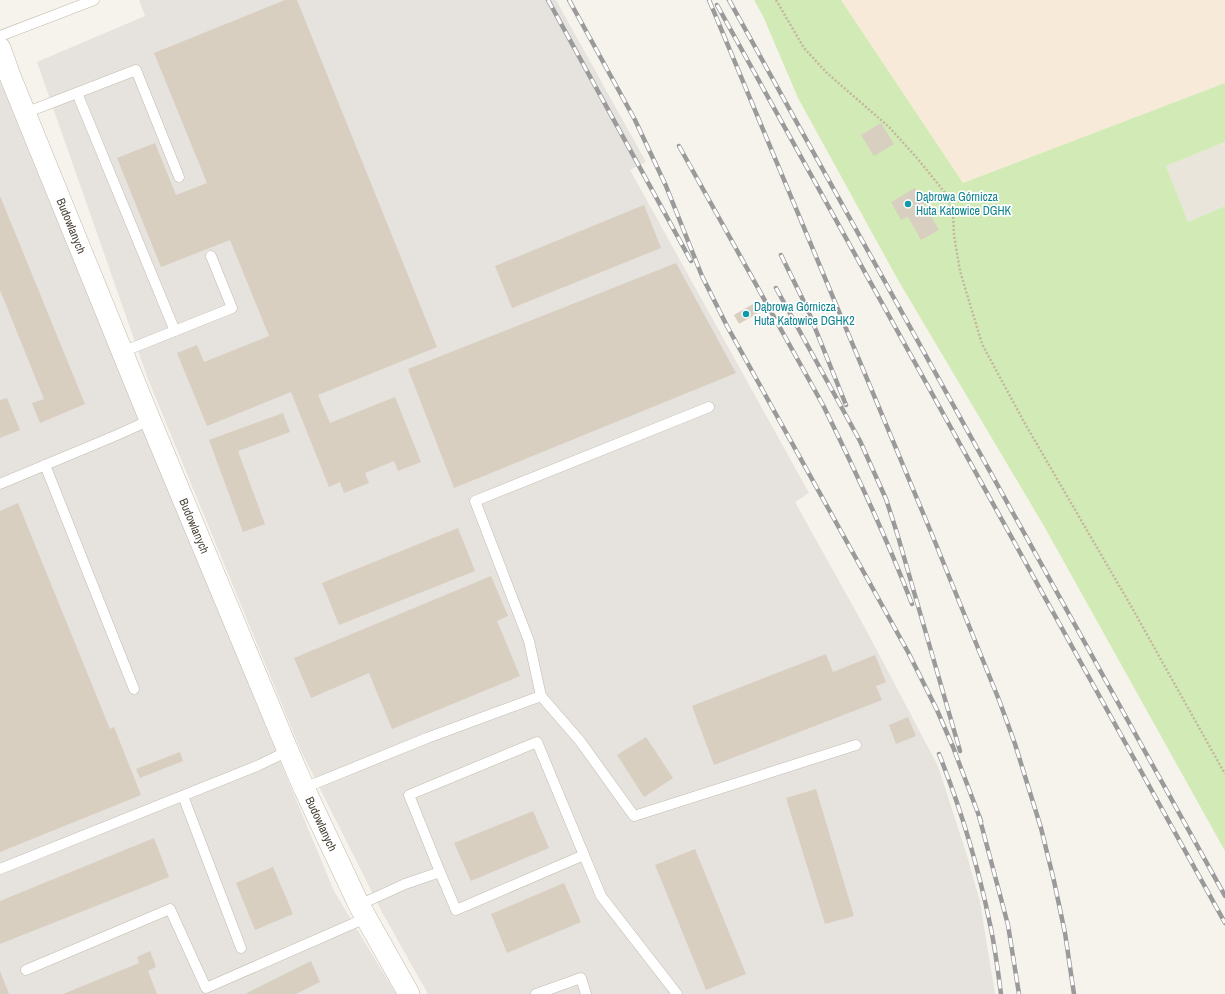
<svg xmlns="http://www.w3.org/2000/svg" width="1225" height="994" viewBox="0 0 1225 994" font-family="'Archivo Narrow',sans-serif">
  <style>
    .residential { fill: #eae5da }
    .commercial { fill: #f7ead8 }
    .industrial { fill: #e6e2dd }
    .green { fill: #d2eab5 }
    .building { fill: #d8cfc1 }
    .lines { fill: none; stroke-linecap: round; stroke-linejoin: round }
    .lane-casing { stroke: #c2bbae; stroke-width: 11 }
    .street-casing { stroke: #c2bbae; stroke-width: 22 }
    .path { stroke: #c4b79f; stroke-width: 2.5; stroke-dasharray: 2 2; stroke-linecap: butt }
    .lane { stroke: #fff; stroke-width: 10 }
    .street { stroke: #fff; stroke-width: 21 }
    .rail-casing { stroke: #9a9a9a; stroke-width: 4.5 }
    .rail { stroke: #fff; stroke-width: 3; stroke-dasharray: 9; stroke-linecap: butt }
    .culture-dot { fill: #0f9aa8; stroke: #fff; stroke-width: 1.5 }
    .labels { text-anchor: middle; dominant-baseline: central; stroke-width: 3.5; stroke-linejoin: round; paint-order: stroke }
    .culture-label { font-size: 12px; fill: #0d838f; stroke: #fff; text-anchor: start }
    .street-label { font-size: 12px; fill: #4b4439; stroke: #fff }
  </style>
  <rect width="100%" height="100%" fill="#f6f3ec"/>
  <path class="residential" d="M1225 142V206L1188 222 1166 166Z"/>
  <path class="commercial" d="M841 0H1225V83L963 183Z"/>
  <g class="industrial">
    <path d="M139 0H556L646 162 630 170 809 493 795 502 864 626 938 766 968 859 980 902 995 994H428L383 914 301 751 148 379 37 62 145 16Z"/>
    <path d="M0 67 270 737 334 891 396 994H0Z"/>
  </g>
  <path class="green" d="M754 0H841L963 183 1225 83V142L1166 166 1188 222 1225 206V851L1044 526 898 280 798 98 763 16Z"/>
  <g class="building">
    <path d="M285 0H297L437 347 318 395 330 423 395 397 421 462 398 471 394 461 365 473 369 483 344 493 340 482 329 487 291 392 207 426 177 353 197 345 204 362 269 336 230 240 161 267 117 158 155 143 176 195 207 183 154 53Z"/>
    <path d="M881 123 894 144 874 156 861 135Z"/>
    <path d="M915 188 939 230 921 240 908 217 901 220 891 202Z"/>
    <path d="M0 196 85 404 40 423 32 403 44 399 0 290Z"/>
    <path d="M644 205 661 248 512 308 495 266Z"/>
    <path d="M676 263 736 373 454 488 408 369Z"/>
    <path d="M753 304 758 313 739 324 734 315Z"/>
    <path d="M7 398 20 430 0 438V400Z"/>
    <path d="M283 413 290 432 238 451 265 524 243 532 209 440Z"/>
    <path d="M18 503 110 729 114 727 141 795 0 852V511Z"/>
    <path d="M458 528 475 571 339 625 322 583Z"/>
    <path d="M491 576 508 616 497 621 520 676 392 729 369 673 311 698 294 658Z"/>
    <path d="M826 654 833 672 875 655 886 682 876 686 882 700 714 765 692 706Z"/>
    <path d="M908 717 916 736 896 744 889 725Z"/>
    <path d="M646 737 673 778 644 797 617 755Z"/>
    <path d="M180 752 183 761 140 778 136 769Z"/>
    <path d="M816 789 854 916 825 924 786 798Z"/>
    <path d="M533 811 549 848 471 881 454 843Z"/>
    <path d="M154 838 169 877 0 944V901Z"/>
    <path d="M695 849 746 974 706 990 655 865Z"/>
    <path d="M273 867 293 914 255 930 236 883Z"/>
    <path d="M564 883 581 922 507 953 491 914Z"/>
    <path d="M150 951 156 967 148 971 157 994H63L139 963 137 957Z"/>
    <path d="M311 961 320 982 296 994H245Z"/>
    <path d="M0 971 9 994H0Z"/>
  </g>
  <g class="lines">
    <defs>
      <g id="lane">
        <path d="M0 36 94 0"/>
        <path d="M77 93 175 331"/>
        <path d="M25 113 136 70 179 177"/>
        <path d="M122 352 232 308 211 256"/>
        <path d="M45 465 134 689"/>
        <path d="M0 484 117 435 150 420"/>
        <path d="M541 696 529 641 475 501 709 407"/>
        <path d="M304 788 427 738 541 696 580 741 634 816 856 745"/>
        <path d="M183 796 241 948"/>
        <path d="M0 869 257 766 288 751"/>
        <path d="M440 872 456 910 584 855"/>
        <path d="M359 905 405 884 440 872 409 795 537 742 601 896 677 994"/>
        <path d="M26 970 170 909 206 988 366 918"/>
        <path d="M536 994 581 978 586 994"/>
      </g>
      <path id="street" d="M0 48 10 76 150 420 288 751 304 788 359 905 409 994"/>
    </defs>
    <use href="#lane" class="lane-casing"/>
    <use href="#street" class="street-casing"/>
    <path class="path" d="M776 0 804 48 827 73 889 127 917 158 946 194 953 212 954 235 960 271 982 344 1024 422 1131 606 1225 774"/>
    <use href="#lane" class="lane"/>
    <use href="#street" class="street"/>
    <defs>
      <g id="rail">
        <path d="M548 0 691 261"/>
        <path d="M569 0 635 120 666 186 702 276 727 326 908 652 937 710 953 747 981 821"/>
        <path d="M709 0 933 537 999 700 1015 744 1041 828 1054 881 1065 933 1074 994"/>
        <path d="M729 0 1225 896"/>
        <path d="M717 5 1225 923"/>
        <path d="M679 146 823 405C855 470 886 536 912 604"/>
        <path d="M781 255 807 308 846 405"/>
        <path d="M776 288 860 441 886 499 897 533 960 751"/>
        <path d="M939 754C961 809 978 866 990 924 995 947 998 971 1001 994"/>
        <path d="M979 816 1008 925 1019 994"/>
      </g>
    </defs>
    <use href="#rail" class="rail-casing"/>
    <use href="#rail" class="rail"/>
  </g>
  <g class="culture-dot">
    <circle cx="908" cy="204" r="4"/>
    <circle cx="746" cy="314" r="4"/>
  </g>
  <g class="labels">
    <g class="culture-label">
      <text x="916" y="197">Dąbrowa Górnicza<tspan x="916" dy="14">Huta Katowice DGHK</tspan></text>
      <text x="754" y="307">Dąbrowa Górnicza<tspan x="754" dy="14">Huta Katowice DGHK2</tspan></text>
    </g>
    <g class="street-label">
      <text transform="translate(71 226) rotate(68)">Budowlanych</text>
      <text transform="translate(194 526) rotate(67)">Budowlanych</text>
      <text transform="translate(321 824) rotate(65)">Budowlanych</text>
    </g>
  </g>
</svg>
